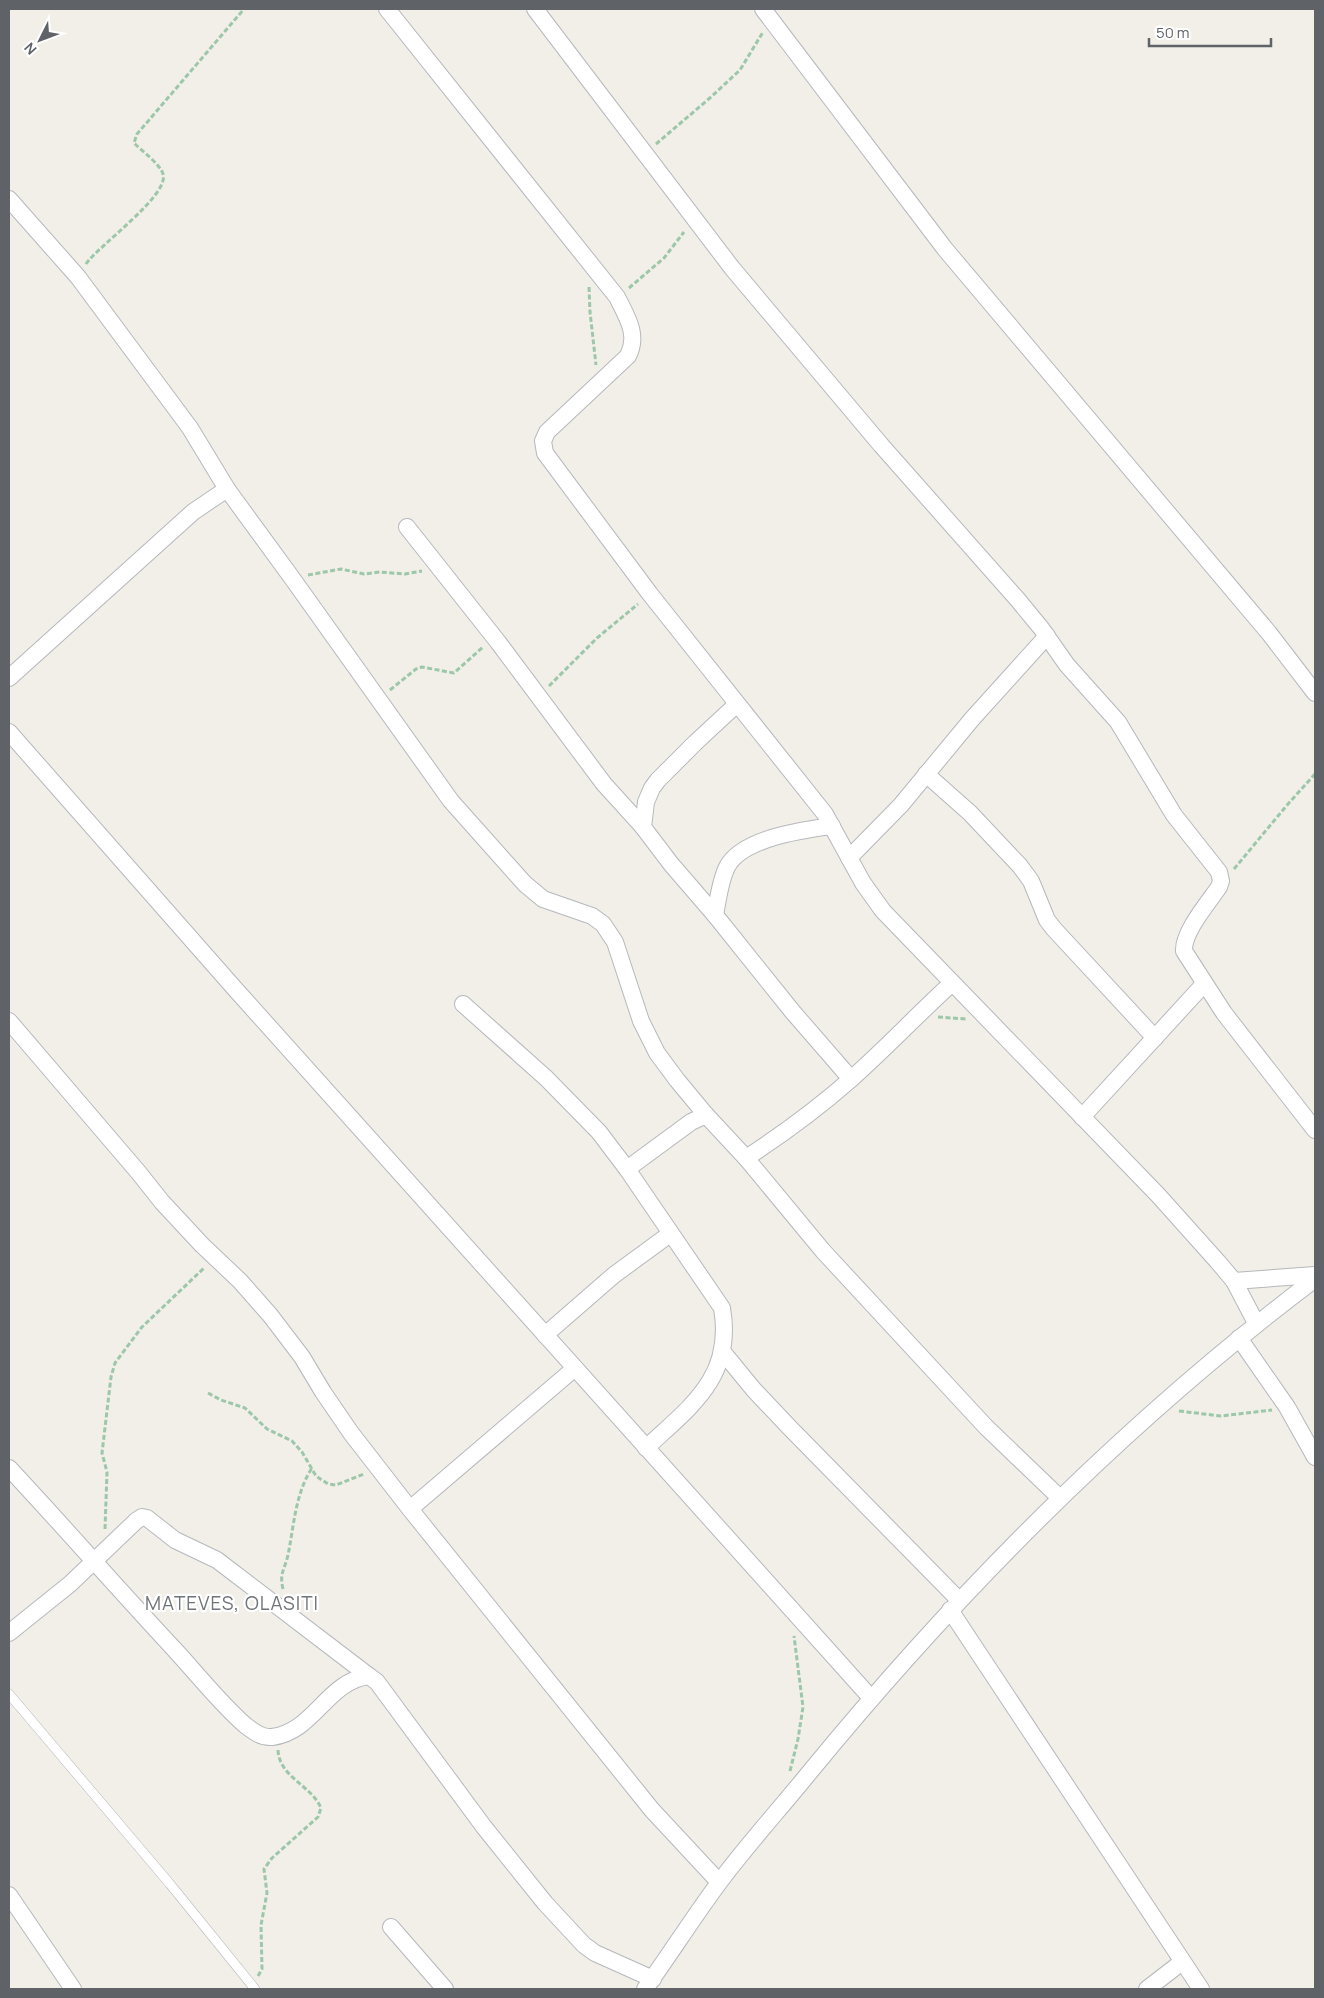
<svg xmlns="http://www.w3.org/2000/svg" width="1324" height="1998" viewBox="0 0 1324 1998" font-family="Manrope,sans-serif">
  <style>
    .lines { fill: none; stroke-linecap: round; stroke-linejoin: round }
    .lane-casing { stroke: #b5b8bc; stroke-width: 10 }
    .street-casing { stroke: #b5b8bc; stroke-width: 18 }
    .path { stroke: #9cc7a9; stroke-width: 3; stroke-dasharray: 5 2.5; stroke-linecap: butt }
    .lane { stroke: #fff; stroke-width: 9 }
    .street { stroke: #fff; stroke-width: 16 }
    .labels { text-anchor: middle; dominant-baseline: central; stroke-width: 4.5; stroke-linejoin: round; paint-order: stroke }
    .neighbourhood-label { font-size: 19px; letter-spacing: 1px; fill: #70757a; stroke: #fff }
  </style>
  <rect width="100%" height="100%" fill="#f1efe8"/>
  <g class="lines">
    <defs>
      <path id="lane" d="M9 1694 170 1884 255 1989"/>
      <g id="street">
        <path d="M387 9 617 297C627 317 639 335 628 356L547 432 543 441 545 453 650 594 825 814 863 883 883 911 1158 1195 1218 1262 1234 1281 1256 1323"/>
        <path d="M535 9 732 268 881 445 1018 600 1041 628 1067 665 1118 722 1174 815 1219 872 1221 881 1219 887C1208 903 1183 932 1184 951L1224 1013 1315 1130"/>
        <path d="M763 9 945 249 1269 633 1315 693"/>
        <path d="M9 199 78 277 190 428 227 489 292 578 451 801 525 884 543 899 592 916 603 924 615 942 641 1021 657 1053 677 1080 706 1115 746 1158 823 1251 986 1427 1060 1498"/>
        <path d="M407 527 498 642 604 784 643 827 671 864 715 915 792 1011 851 1079"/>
        <path d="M9 678 193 512 227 489"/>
        <path d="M9 732 236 990 871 1698"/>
        <path d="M926 774 970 813 1020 866 1031 881 1047 920 1054 929 1155 1038"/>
        <path d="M643 827 646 802 652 788 658 780 695 743 737 704"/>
        <path d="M849 858 901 805 972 719 1047 636"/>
        <path d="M715 915C718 900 720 881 727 867 742 838 803 830 832 826"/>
        <path d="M463 1004 546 1078 599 1132 627 1169 722 1308C734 1377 691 1406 646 1448"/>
        <path d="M9 1021 139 1173 162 1202 202 1245 240 1281 270 1315 302 1357 323 1392 351 1433 410 1509 652 1810 719 1882"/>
        <path d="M1082 1117 1204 984"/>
        <path d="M746 1158C783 1134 817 1109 850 1080 885 1049 917 1015 952 983"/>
        <path d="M627 1169 691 1122 706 1115"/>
        <path d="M1234 1281 1315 1275"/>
        <path d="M545 1335 614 1275 670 1234"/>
        <path d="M1239 1338 1287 1407 1315 1457"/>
        <path d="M722 1351 754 1390 790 1428 959 1600"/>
        <path d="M9 1468C65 1528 119 1590 175 1650 198 1675 220 1703 245 1725 253 1731 261 1738 272 1737 314 1732 327 1681 369 1676L377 1682 484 1827 545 1903 584 1945 595 1953 653 1979"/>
        <path d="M410 1509 575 1368"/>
        <path d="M950 1610 1201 1989"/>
        <path d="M9 1633 70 1584 136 1521 142 1517 147 1518 175 1540 217 1560 369 1676"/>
        <path d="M9 1895 73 1989"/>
        <path d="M391 1927 445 1989"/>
        <path d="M645 1989C670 1954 693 1918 718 1884 746 1846 779 1810 809 1773 959 1590 1126 1422 1315 1279"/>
        <path d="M1147 1989 1182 1962"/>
      </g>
    </defs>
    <use href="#lane" class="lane-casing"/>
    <use href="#street" class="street-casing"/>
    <g class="path">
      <path d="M656 144 711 97 740 70 763 32"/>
      <path d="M86 264C98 246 170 195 163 174 160 164 142 151 134 143L137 134 244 9"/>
      <path d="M589 287 590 312 596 365"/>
      <path d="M629 288 664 258 684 232"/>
      <path d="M308 575 341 569 364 574 380 572 405 574 422 571"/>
      <path d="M549 686 597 638 638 604"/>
      <path d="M390 690 416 669 422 667 454 673 483 647"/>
      <path d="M1234 869 1288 804 1315 774"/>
      <path d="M938 1017 966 1019"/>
      <path d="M208 1393 221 1400 245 1408 267 1429 292 1441 302 1452 316 1476 328 1484 336 1485 364 1474"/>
      <path d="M1179 1411 1221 1416 1272 1410"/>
      <path d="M105 1529 107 1472 102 1453 111 1377 115 1363 142 1327 204 1268"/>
      <path d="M283 1589C279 1573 285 1569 288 1555 294 1526 295 1494 312 1468"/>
      <path d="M790 1771 798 1739 803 1707 794 1636"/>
      <path d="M258 1976 262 1969 261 1925 267 1893 264 1869 272 1858 318 1817 321 1808C311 1785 279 1777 278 1750"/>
    </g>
    <use href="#lane" class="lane"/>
    <use href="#street" class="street"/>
  </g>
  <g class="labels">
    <g class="neighbourhood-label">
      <text x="232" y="1603">MATEVES, OLASITI</text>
    </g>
  </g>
  <rect width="1324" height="1998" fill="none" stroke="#5f6368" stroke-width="20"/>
  <g transform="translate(40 40) rotate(228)" stroke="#ffffff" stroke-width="4" paint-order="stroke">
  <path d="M0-4L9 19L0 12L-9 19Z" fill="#5f6368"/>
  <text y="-8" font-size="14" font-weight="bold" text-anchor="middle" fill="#5f6368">N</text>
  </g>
  <path d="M1149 38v8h122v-8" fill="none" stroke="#5f6368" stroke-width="2.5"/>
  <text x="1156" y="38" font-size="15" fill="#5f6368" stroke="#ffffff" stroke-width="4" paint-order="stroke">50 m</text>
</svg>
